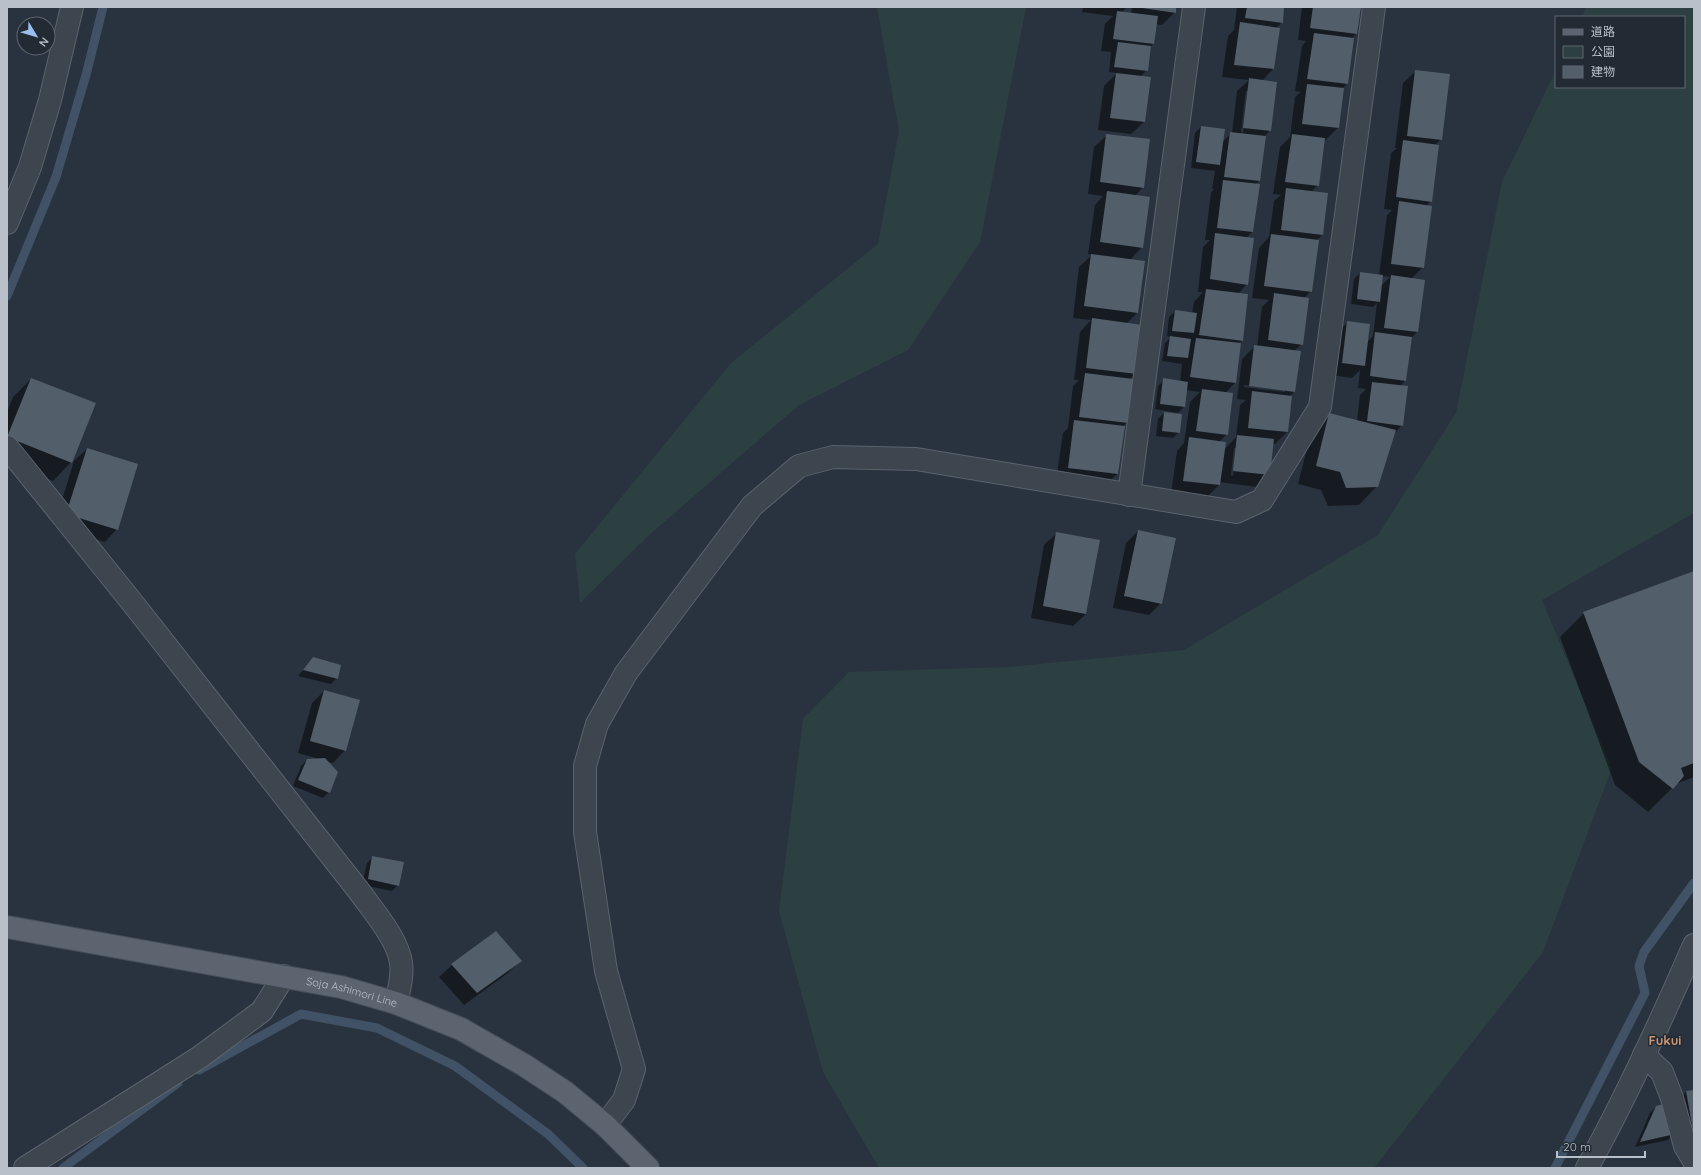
<svg xmlns="http://www.w3.org/2000/svg" width="1701" height="1175" viewBox="0 0 1701 1175" font-family="Quicksand,'Noto Sans JP',sans-serif">
  <style>
    .green { fill: #2c4041 }
    .shadow { fill: #0007; fill-rule: evenodd }
    .lines { fill: none; stroke-linecap: round; stroke-linejoin: round }
    .stream { stroke: #415266; stroke-width: 9 }
    .building { fill: #525e69 }
    .minor-casing { stroke: #5b636c; stroke-width: 24 }
    .major-casing { stroke: #464e58; stroke-width: 24 }
    .minor { stroke: #3d454f; stroke-width: 22 }
    .major { stroke: #5b646f; stroke-width: 22 }
    .labels { text-anchor: middle; dominant-baseline: central; stroke-width: 3; stroke-linejoin: round; paint-order: stroke }
    .street-label { font-size: 11px; fill: #b9c0c9; stroke: #222a34 }
    .quarter-label { font-size: 13px; font-weight: bold; fill: #cb9573; stroke: #222a34 }
  </style>
  <rect width="100%" height="100%" fill="#29333f"/>
  <g class="green">
    <path d="M877 7H1026L980 242 908 350 799 405 648 536 580 603 575 554 731 363 878 244 899 131Z"/>
    <path d="M1587 7H1694V513L1542 600 1612 768 1543 952 1374 1168H879L823 1072 779 911 803 719 849 672 1009 667 1184 650 1378 535 1456 413 1502 182 1556 70V87H1684V17H1582Z"/>
  </g>
  <g class="shadow">
    <path d="M1083 7H1127L1122 12 1131 14 1132 7H1175V12L1162 25 1156 24 1153 44 1150 47 1147 70 1140 77 1144 122 1131 134 1098 130 1104 86 1117 73 1109 72 1111 52 1101 51 1105 24 1113 16 1082 12Z"/>
    <path d="M1237 7H1283L1282 22 1276 28H1279L1273 69 1262 81 1270 130 1265 136 1259 181 1255 185 1252 232 1246 238 1247 284 1238 294 1242 341 1238 344 1235 383 1225 393 1227 434 1219 442 1224 450 1236 437 1240 405 1246 400 1237 399 1242 359 1255 346 1257 347 1262 307 1269 300 1252 298 1259 248 1269 237 1274 201 1281 195 1273 194 1280 147 1290 137 1295 97 1301 92 1295 91 1302 46 1306 41 1298 40 1302 7H1360L1356 34 1351 39 1347 84 1343 88 1338 128 1325 140H1324L1318 185 1311 192 1322 235 1316 241 1311 291 1304 298 1302 344 1294 351V392L1289 397H1291L1287 432 1275 444H1273L1269 475 1257 487 1219 482V485L1207 497 1171 493 1177 451 1184 443 1190 402 1200 392 1186 390 1184 407 1178 413 1155 409 1158 386 1164 380 1180 382 1182 364 1162 361 1165 343 1171 337 1167 336 1169 317 1175 311 1192 313 1194 302 1203 292H1198L1203 247 1210 240H1205L1211 193 1214 189H1212L1215 171 1191 168 1195 133 1201 127 1223 141 1232 133 1237 91 1249 80 1222 77 1228 36 1234 30ZM1246 91H1248L1243 133 1241 132ZM1244 385 1285 390V392L1244 387ZM1234 448H1236L1233 476 1231 475Z"/>
    <path d="M1416 71 1441 139 1435 145 1431 201 1426 206 1423 267 1411 279 1417 332 1411 338 1406 380 1400 386 1402 425 1394 434 1377 486 1359 505 1328 506 1321 490 1298 484 1311 433 1329 414 1357 421 1360 395 1366 389 1358 388 1360 370 1352 378 1330 375 1335 334 1348 322 1367 342 1373 336 1377 303 1373 307 1351 304 1354 279 1360 273 1379 276 1387 215 1392 210 1384 209 1391 153 1397 148H1395L1403 83ZM1382 276 1390 277 1380 287Z"/>
    <path d="M1107 135 1143 187 1135 196 1142 247 1130 260 1138 312 1126 324 1136 374 1130 379 1132 380 1127 423 1122 427 1117 474 1105 486 1056 480 1063 433 1068 428 1073 386 1079 380H1074L1080 332 1091 320 1073 318 1079 267 1092 255 1088 254 1095 205 1103 196 1088 194 1094 147Z"/>
    <path d="M31 379 71 462 53 481 7 463V412L13 397Z"/>
    <path d="M1164 413 1179 432 1173 438 1156 436 1158 419Z"/>
    <path d="M87 449 117 529 105 542 54 526 74 461Z"/>
    <path d="M1138 531 1161 603 1149 615 1113 608 1126 543Z"/>
    <path d="M1057 533 1086 614 1073 626 1031 618 1044 545Z"/>
    <path d="M1694 572V777L1676 784 1648 812 1615 785 1560 637 1584 613Z"/>
    <path d="M313 659 337 678 331 684 298 676Z"/>
    <path d="M324 691 345 750 333 763 326 761 329 792 323 798 293 786 301 766 307 760 319 759 298 753 312 703Z"/>
    <path d="M373 857 398 885 392 891 362 885 367 863Z"/>
    <path d="M496 932 520 961 508 973 464 1005 439 977 452 965Z"/>
    <path d="M1694 1091V1149L1674 1104 1686 1092Z"/>
    <path d="M1656 1107 1674 1134 1668 1140 1635 1147 1650 1113Z"/>
  </g>
  <g class="lines">
    <g class="stream">
      <path d="M7 296 56 177 86 75 103 7"/>
      <path d="M199 1070 301 1014 377 1028 455 1066 548 1134 583 1168"/>
      <path d="M63 1168 178 1083"/>
      <path d="M1555 1168 1645 993 1639 966 1644 952 1694 883"/>
    </g>
  </g>
  <g class="building">
    <path d="M1143 7H1176V13L1142 8Z"/>
    <path d="M1247 7H1284L1283 23 1245 18Z"/>
    <path d="M1313 7H1361L1357 34 1310 28Z"/>
    <path d="M1117 11 1158 16 1154 44 1113 39Z"/>
    <path d="M1240 22 1280 28 1274 69 1234 65Z"/>
    <path d="M1314 33 1354 38 1348 84 1307 79Z"/>
    <path d="M1118 42 1151 46 1148 71 1114 67Z"/>
    <path d="M1415 70 1450 74 1442 140 1407 136Z"/>
    <path d="M1116 73 1151 77 1145 122 1110 118Z"/>
    <path d="M1249 78 1277 82 1271 131 1243 128Z"/>
    <path d="M1307 84 1344 88 1339 128 1302 124Z"/>
    <path d="M1201 126 1225 129 1220 165 1196 162Z"/>
    <path d="M1230 132 1266 136 1260 181 1224 177Z"/>
    <path d="M1106 134 1150 139 1144 188 1100 182Z"/>
    <path d="M1292 134 1325 138 1319 186 1285 182Z"/>
    <path d="M1403 140 1439 145 1432 202 1396 197Z"/>
    <path d="M1223 180 1260 184 1253 232 1217 228Z"/>
    <path d="M1286 188 1328 193 1323 235 1281 230Z"/>
    <path d="M1107 191 1150 197 1143 248 1100 242Z"/>
    <path d="M1399 201 1432 206 1424 268 1391 264Z"/>
    <path d="M1215 233 1254 238 1248 285 1210 279Z"/>
    <path d="M1271 234 1319 240 1312 292 1264 286Z"/>
    <path d="M1091 254 1145 261 1138 313 1084 306Z"/>
    <path d="M1360 272 1383 275 1380 302 1357 299Z"/>
    <path d="M1391 275 1425 280 1418 332 1384 328Z"/>
    <path d="M1206 289 1248 294 1243 341 1199 335Z"/>
    <path d="M1274 293 1309 298 1303 345 1268 340Z"/>
    <path d="M1175 310 1197 313 1194 333 1172 331Z"/>
    <path d="M1092 318 1143 325 1137 374 1086 368Z"/>
    <path d="M1347 321 1370 324 1365 366 1342 363Z"/>
    <path d="M1375 332 1412 337 1406 381 1370 376Z"/>
    <path d="M1170 336 1191 339 1188 358 1167 356Z"/>
    <path d="M1196 338 1241 343 1236 383 1190 377Z"/>
    <path d="M1254 345 1301 351 1295 392 1249 386Z"/>
    <path d="M1085 373 1133 379 1128 423 1079 417Z"/>
    <path d="M31 378 96 403 72 463 7 437Z"/>
    <path d="M1163 378 1188 382 1185 407 1160 404Z"/>
    <path d="M1372 382 1408 386 1403 426 1367 421Z"/>
    <path d="M1202 389 1233 393 1228 435 1196 431Z"/>
    <path d="M1252 391 1292 396 1288 432 1248 428Z"/>
    <path d="M1164 412 1182 414 1180 433 1162 431Z"/>
    <path d="M1329 413 1396 430 1378 487 1346 488 1340 472 1316 466Z"/>
    <path d="M1074 420 1125 426 1118 474 1068 468Z"/>
    <path d="M1237 435 1274 439 1270 475 1233 471Z"/>
    <path d="M1189 437 1226 442 1220 485 1183 481Z"/>
    <path d="M87 448 138 464 118 530 66 514Z"/>
    <path d="M1138 530 1176 538 1162 604 1124 596Z"/>
    <path d="M1056 532 1100 540 1086 614 1043 606Z"/>
    <path d="M1694 571V763L1681 768 1684 776 1673 789 1639 762 1583 612Z"/>
    <path d="M313 657 341 665 338 679 303 670Z"/>
    <path d="M324 690 360 700 346 751 310 741Z"/>
    <path d="M325 758 338 772 330 793 298 780 307 759Z"/>
    <path d="M372 856 404 862 399 886 368 879Z"/>
    <path d="M496 931 522 961 477 993 451 964Z"/>
    <path d="M1694 1090V1131H1693L1686 1091Z"/>
    <path d="M1668 1103 1675 1134 1640 1142 1656 1106Z"/>
  </g>
  <g class="lines">
    <defs>
      <g id="minor">
        <path d="M7 223 30 167 50 100 72 7"/>
        <path d="M7 447 131 601 359 891C373 911 398 939 401 963 403 976 399 990 396 1003"/>
        <path d="M1129 495 1194 7"/>
        <path d="M1644 1055 1662 1072 1672 1098 1685 1146 1694 1161"/>
        <path d="M605 1125 624 1100 634 1069 606 971 585 832V766L597 724 626 673 752 506 799 466 833 457 916 459 1236 512 1262 500 1320 407 1374 7"/>
        <path d="M25 1168 200 1057 262 1011 284 976"/>
        <path d="M1587 1168C1627 1096 1661 1021 1694 945"/>
      </g>
      <g id="major">
        <path id="s1" d="M7 927 341 987 396 1003 461 1029 524 1065 565 1092 605 1125 648 1168"/>
      </g>
    </defs>
    <use href="#minor" class="minor-casing"/>
    <use href="#major" class="major-casing"/>
    <use href="#minor" class="minor"/>
    <use href="#major" class="major"/>
  </g>
  <g class="labels">
    <g class="street-label">
      <text stroke="none"><textPath href="#s1" startOffset="351">Soja Ashimori Line</textPath></text>
    </g>
    <g class="quarter-label">
      <text x="1665" y="1040">Fukui</text>
    </g>
  </g>
  <rect width="1701" height="1175" fill="none" stroke="#b9c0c9" stroke-width="16"/>
  <rect x="1555" y="16" width="130" height="72" fill="#222a34" stroke="#5e6670"/>
  <rect x="1563" y="29" width="20" height="6" fill="#5b646f" stroke="#5e6670"/>
  <text x="1591" y="36" font-size="12" fill="#b9c0c9">道路</text>
  <rect x="1563" y="46" width="20" height="12" fill="#2c4041" stroke="#5e6670"/>
  <text x="1591" y="56" font-size="12" fill="#b9c0c9">公園</text>
  <rect x="1563" y="66" width="20" height="12" fill="#525e69" stroke="#5e6670"/>
  <text x="1591" y="76" font-size="12" fill="#b9c0c9">建物</text>
  <g transform="translate(36 36) rotate(128)"><circle r="19" fill="#222a34" stroke="#5e6670"/>
  <path d="M0-3L7 15L0 10L-7 15Z" fill="#9abeee"/>
  <text y="-6" font-size="11" font-weight="bold" text-anchor="middle" fill="#b9c0c9">N</text>
  </g>
  <path d="M1557 1151v6h88v-6" fill="none" stroke="#b9c0c9" stroke-width="2"/>
  <text x="1563" y="1151" font-size="12" fill="#b9c0c9" stroke="#222a34" stroke-width="3" paint-order="stroke">20 m</text>
</svg>
